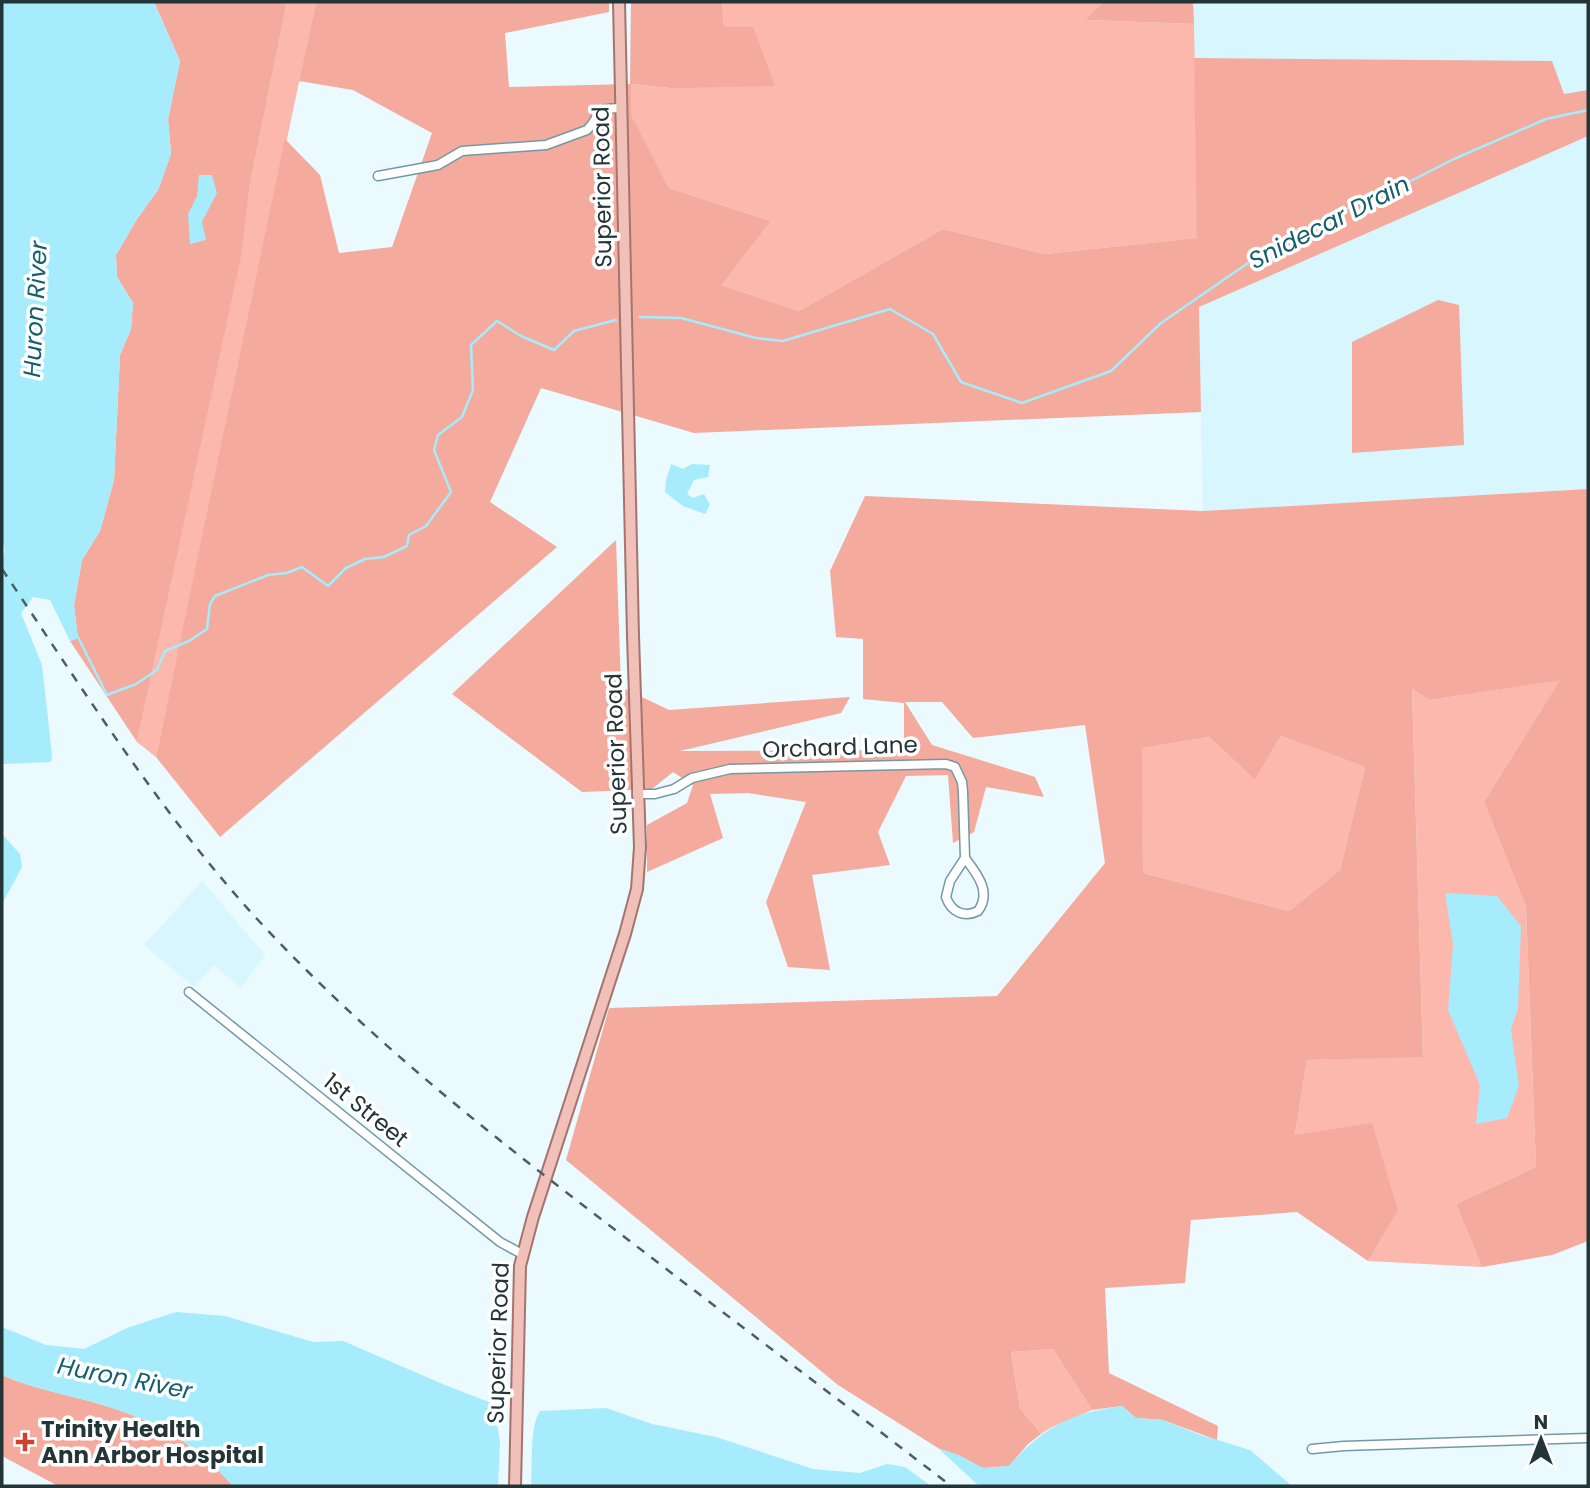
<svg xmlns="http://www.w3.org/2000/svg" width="1590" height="1488" viewBox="0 0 1590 1488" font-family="Poppins,sans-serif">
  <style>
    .built { fill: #d8f6fd }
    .green { fill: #fcb8ac }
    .forest { fill: #f4aa9d; fill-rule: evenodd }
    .water { fill: #a6ecfc }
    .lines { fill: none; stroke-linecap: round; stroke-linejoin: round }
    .stream { stroke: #a6ecfc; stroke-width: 2.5 }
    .minor-casing { stroke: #739aa3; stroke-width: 11 }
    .major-casing { stroke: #a3756d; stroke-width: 14 }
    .minor { stroke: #fff; stroke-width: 8 }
    .major { stroke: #f1c1b9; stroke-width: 10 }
    .rail { stroke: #4d5e61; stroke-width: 2.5; stroke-dasharray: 9 9; stroke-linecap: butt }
    .poi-dot { fill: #cd412f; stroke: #fff; stroke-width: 2.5 }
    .labels { text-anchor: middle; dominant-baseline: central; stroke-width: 7; stroke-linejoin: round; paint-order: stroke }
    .street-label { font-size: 23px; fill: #243538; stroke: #fff }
    .poi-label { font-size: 23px; font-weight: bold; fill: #243538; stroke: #fff; text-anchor: start }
    .water-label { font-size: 24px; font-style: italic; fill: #15606e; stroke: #fff }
  </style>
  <rect width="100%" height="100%" fill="#eafafe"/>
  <g class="built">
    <path d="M1193 2H1588V489L1203 511Z"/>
    <path d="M202 881 265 955 241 988 214 965 194 987 144 945Z"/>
  </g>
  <g class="green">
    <path d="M287 2H316L156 757 137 742 240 256 250 184Z"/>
    <path d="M722 2H1103L1087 20 1194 24 1198 238 1045 254 943 229 799 311 722 285 771 221 669 188 631 114V84L670 88 724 27Z"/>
    <path d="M1561 679 1484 802 1526 907 1536 1167 1456 1204 1482 1267 1368 1261 1398 1211 1295 1135 1307 1060 1423 1056 1412 687 1431 700Z"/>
    <path d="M1281 736 1365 767 1340 870 1289 911 1143 873 1141 748 1209 737 1255 780Z"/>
    <path d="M1053 1349 1092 1410 1050 1428 1041 1434 1020 1408 1011 1352Z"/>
  </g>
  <g class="forest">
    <path d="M154 2H287L250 184 241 256 137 742 70 641 78 638 74 605 82 560 100 531 114 480 120 355 131 329 133 303 117 277 116 255 137 219 158 190 171 154 168 119 180 61Z"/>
    <path d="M316 2H609V12L505 33 509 87 630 84 631 2H722L724 27H753L775 86 670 88 631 84V114L669 188 771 221 722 285 799 311 943 229 1045 254 1197 238 1194 58 1552 61 1564 94 1588 90V136L1199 307 1201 412 694 433 541 388 490 502 557 547 220 837 156 757 285 139 320 175 339 253 392 247 432 133 353 90 299 81Z"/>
    <path d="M1103 2H1193L1194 24 1086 20Z"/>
    <path d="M1438 300 1459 305 1464 445 1352 453V342Z"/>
    <path d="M1588 489V1241L1552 1255 1482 1267 1456 1204 1536 1167 1526 907 1484 802 1560 680 1430 700 1412 688 1423 1057 1307 1060 1295 1135 1372 1123 1398 1211 1368 1261 1297 1212 1191 1220 1185 1283 1105 1288 1109 1373 1218 1426 1217 1440 1163 1420 1136 1418 1122 1406 1092 1410 1053 1349 1011 1352 1020 1408 1041 1434 1028 1444 1009 1466 983 1468 938 1448 838 1385 566 1160 609 1008 997 996 1105 863 1085 725 973 738 942 702H905L932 745 1035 777 1044 797 986 787 974 832 953 843 948 775 906 776 878 832 890 865 812 875 830 970 788 967 766 902 806 802 748 793 710 794 723 838 647 872V825L687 803 693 785 673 772 652 789 582 792 452 694 616 540 621 687 669 710 850 697 841 713 680 751 904 750V703L863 699V639L836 637 830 571 865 496 1203 511ZM1281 736 1365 767 1340 870 1289 911 1143 873 1142 748 1209 737 1255 780Z"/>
    <path d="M2 1375C43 1393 90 1398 132 1415 172 1430 205 1454 233 1486H58L2 1456Z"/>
  </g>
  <g class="water">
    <path d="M2 2H154L180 61 168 119 171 154 158 190 137 219 116 255 117 277 133 303 131 329 120 355 114 480 100 531 82 560 74 605 78 638 70 641 50 600 33 597 21 613 42 665 52 755 51 762 2 764V558L5 551 2 537Z"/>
    <path d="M199 175H212L217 193 202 222 206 240 190 244 188 214 197 196Z"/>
    <path d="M671 464 683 469 692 464 710 465 708 477 694 480 687 494 693 498 704 494 710 505 705 514 683 506 665 492 666 480Z"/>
    <path d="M2 834 20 854 22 867 2 904Z"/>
    <path d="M1445 893 1497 896 1521 926 1518 1009 1511 1029 1519 1086 1507 1118 1476 1124 1480 1085 1448 1010 1453 944Z"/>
    <path d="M176 1312 225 1316 313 1342 343 1341 445 1385 494 1404 500 1442 498 1486H233C205 1454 172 1430 132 1415 90 1398 43 1393 2 1375V1327L46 1345 84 1349 127 1328Z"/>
    <path d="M1122 1406 1136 1418 1163 1420 1198 1434 1250 1450 1292 1486H979L938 1448 959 1455 983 1468 1009 1466C1044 1427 1070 1413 1122 1406Z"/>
    <path d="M606 1408 652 1424 716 1437 813 1469 860 1473 887 1464 905 1467 931 1486H531C533 1465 529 1428 540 1411Z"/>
  </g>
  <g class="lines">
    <g class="stream">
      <path d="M640 317 681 318 756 338 783 341 890 309 933 334 961 382 1022 403 1111 371 1161 323 1264 252 1354 205 1403 185 1454 159 1546 119 1588 110"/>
      <path d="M78 637 107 695 136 684 157 670 165 651 189 641 207 629 210 604 215 596 268 575 287 573 302 567 328 586 346 568 365 559 384 557 407 546 409 535 426 526 451 492 434 450 438 435 462 417 473 390 471 345 497 321 521 336 554 350 574 331 616 320"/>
    </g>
    <defs>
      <g id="minor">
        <path d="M378 176 438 165 462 151 546 145 587 130C603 114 592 108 621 108"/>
        <path d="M637 794H655L674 789 692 778 730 769 946 764 955 767 962 782 963 792 965 858 950 881 946 897C951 912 964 918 978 911 992 892 977 874 965 858"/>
        <path d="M189 992 500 1242 522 1254"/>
        <path d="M1312 1449 1344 1446 1588 1438"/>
      </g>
      <path id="major" d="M515 1486 520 1266 533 1217 625 934 637 889 640 847 633 636 619 2"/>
    </defs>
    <use href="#minor" class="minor-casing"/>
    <use href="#major" class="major-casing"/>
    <use href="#minor" class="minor"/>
    <use href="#major" class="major"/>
    <path class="rail" d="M2 569C82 688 160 813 258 920 369 1040 492 1136 622 1235 731 1319 842 1402 951 1486"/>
  </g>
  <path class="poi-dot" d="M21.5 1431.5h7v7h7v7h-7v7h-7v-7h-7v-7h7z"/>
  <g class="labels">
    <g class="street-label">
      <text transform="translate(602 187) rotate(-91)">Superior Road</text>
      <text transform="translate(840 747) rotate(-2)">Orchard Lane</text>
      <text transform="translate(616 754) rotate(-92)">Superior Road</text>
      <text transform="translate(366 1110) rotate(39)">1st Street</text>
      <text transform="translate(498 1343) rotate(-88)">Superior Road</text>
    </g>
    <g class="poi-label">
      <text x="41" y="1429">Trinity Health<tspan x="41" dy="26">Ann Arbor Hospital</tspan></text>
    </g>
    <g class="water-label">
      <text transform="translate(1329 222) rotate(-27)">Snidecar Drain</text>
      <text transform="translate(35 309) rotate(-87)">Huron River</text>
      <text transform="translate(125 1378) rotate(11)">Huron River</text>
    </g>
  </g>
  <rect width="1590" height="1488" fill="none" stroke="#243538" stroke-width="7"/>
  <g transform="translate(1541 1439)" stroke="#ffffff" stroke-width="5" paint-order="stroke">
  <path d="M0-5L12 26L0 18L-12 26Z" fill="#243538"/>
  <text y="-10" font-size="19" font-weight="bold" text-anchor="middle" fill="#243538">N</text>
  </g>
</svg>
